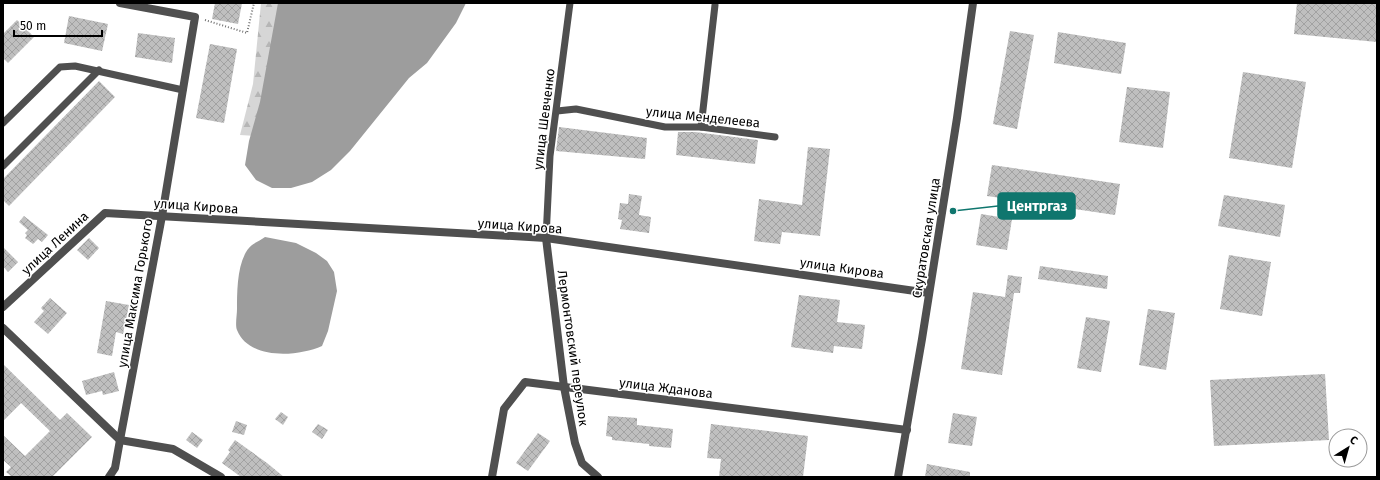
<svg xmlns="http://www.w3.org/2000/svg" width="1380" height="480" viewBox="0 0 1380 480" font-family="'Fira Sans',sans-serif">
  <style>
    .forest { fill: url(#forest-firs) }
    .water { fill: #9d9d9d }
    .building { fill: url(#building-cross-hatch) }
    .lines { fill: none; stroke-linecap: round; stroke-linejoin: round }
    .path { stroke: #717171; stroke-width: 2; stroke-dasharray: 1 2; stroke-linecap: butt }
    .service { stroke: #4f4f4f; stroke-width: 7 }
    .minor { stroke: #4f4f4f; stroke-width: 8 }
    .tertiary { stroke: #4f4f4f; stroke-width: 8 }
    .labels { text-anchor: middle; dominant-baseline: central; stroke-width: 3; stroke-linejoin: round; paint-order: stroke }
    .street-label { font-size: 13px; fill: #000; stroke: #fff }
    .leader { fill: none; stroke: #0f766e; stroke-width: 1.5 }
    .callout-dot { fill: #0f766e; stroke: #fff; stroke-width: 1.5 }
    .callout { fill: #0f766e; stroke: #0f766e; stroke-width: 1.5 }
    .callout-label { font-size: 14px; text-anchor: middle; font-weight: bold; fill: #fff }
  </style>
  <defs>
    <pattern id="forest-firs" width="22" height="20" patternUnits="userSpaceOnUse"><rect width="22" height="20" fill="#d6d6d6"/><path d="M5 1l3.5 6h-7zM16 11l3.5 6h-7z" fill="#b6b6b6"/></pattern>
    <pattern id="building-cross-hatch" width="8" height="8" patternUnits="userSpaceOnUse"><rect width="8" height="8" fill="#bfbfbf"/><path d="M0 0l8 8M0 8l8-8" fill="none" stroke="#a2a2a2"/></pattern>
  </defs>
  <rect width="100%" height="100%" fill="#fff"/>
  <path class="forest" d="M261 3H287L257 136 240 135 253 84Z"/>
  <g class="water">
    <path d="M278 3H466L456 23 427 63 409 78 350 151 331 170 312 182 291 188H272L256 180 245 165 249 141 260 102Z"/>
    <path d="M265 237 296 243 316 253 327 261 334 272 337 291 328 331 322 346C297 357 249 360 237 330 235 325 237 315 237 309 237 291 237 257 252 245 256 242 261 240 265 237Z"/>
  </g>
  <g class="building">
    <path d="M215 3H242L238 24 212 19Z"/>
    <path d="M1297 3H1377V42L1294 34Z"/>
    <path d="M69 16 108 24 102 51 64 43Z"/>
    <path d="M17 20 34 37 8 63 3 58V34Z"/>
    <path d="M1010 31 1034 35 1017 129 993 124Z"/>
    <path d="M1058 32 1126 43 1121 74 1054 63Z"/>
    <path d="M138 33 175 38 172 63 135 57Z"/>
    <path d="M210 44 237 49 224 123 196 118Z"/>
    <path d="M1243 72 1306 82 1292 168 1229 158Z"/>
    <path d="M99 81 115 97 9 206 3 200V179Z"/>
    <path d="M1127 87 1170 92 1163 148 1119 142Z"/>
    <path d="M559 127 647 138 645 159 556 151Z"/>
    <path d="M678 132H695L758 140 755 164 676 155Z"/>
    <path d="M808 147 830 149 820 236 782 232 780 244 754 241 759 199 802 205Z"/>
    <path d="M992 165 1120 184 1115 215 987 196Z"/>
    <path d="M629 194 642 196 639 215 651 217 649 233 620 229 622 220 618 219 620 203 628 204Z"/>
    <path d="M1224 195 1285 205 1280 237 1218 226Z"/>
    <path d="M981 214 1012 219 1007 250 976 245Z"/>
    <path d="M24 216 48 235 42 242 38 239 33 244 25 238 27 235 25 233 28 230 19 222Z"/>
    <path d="M89 238 99 248 88 260 77 250Z"/>
    <path d="M3 247 18 262 8 272 3 266Z"/>
    <path d="M1229 255 1271 262 1262 316 1220 309Z"/>
    <path d="M1040 266 1108 276 1107 289 1038 279Z"/>
    <path d="M1008 275 1022 277 1020 293H1014L1002 375 961 369 973 292 1005 297Z"/>
    <path d="M799 295 840 300 837 322 865 325 862 349 834 346 833 353 791 347Z"/>
    <path d="M50 298 67 313 48 334 34 322 44 311 41 308Z"/>
    <path d="M106 301 129 305 123 334 116 332 112 356 97 353Z"/>
    <path d="M1148 309 1175 313 1166 370 1139 365Z"/>
    <path d="M1086 317 1110 321 1101 372 1077 368Z"/>
    <path d="M3 364 60 420 67 413 92 437 52 477H12L6 472 11 467 3 460V435L25 456 50 431 21 403 3 421Z"/>
    <path d="M114 372 119 391 103 395 102 391 86 395 82 381Z"/>
    <path d="M1325 374 1329 440 1214 446 1210 380Z"/>
    <path d="M281 412 288 417 283 425 275 419Z"/>
    <path d="M953 413 977 417 972 446 948 443Z"/>
    <path d="M608 416 637 418V425L673 429 671 448 649 446V444L612 440V437L606 436Z"/>
    <path d="M236 421 247 425 244 435 232 432Z"/>
    <path d="M318 424 328 430 322 439 312 432Z"/>
    <path d="M711 424 808 436 803 477H719L721 459 707 458Z"/>
    <path d="M192 432 203 440 197 448 186 440Z"/>
    <path d="M538 433 550 441 528 471 516 463Z"/>
    <path d="M235 440 267 463 284 477H241L222 463 230 452 228 450Z"/>
    <path d="M927 464 970 472V477H925Z"/>
  </g>
  <g class="lines">
    <path class="path" d="M205 20 247 33 254 3"/>
    <g class="service">
      <path d="M557 111 576 109 665 127H701L775 137"/>
      <path d="M3 123 60 67 75 66 183 90"/>
      <path d="M701 127 715 5"/>
      <path d="M3 166 99 70"/>
      <path d="M546 238 550 156 570 3"/>
    </g>
    <g class="minor">
      <path d="M546 238 564 387 575 443 582 463 598 477"/>
      <path d="M3 307 105 213 546 238 929 293"/>
      <path d="M3 328 120 440"/>
      <path d="M120 440 173 449 221 477"/>
      <path d="M109 477 115 468 120 440 162 216 195 17 120 3"/>
      <path d="M492 477 504 409 525 382 907 430"/>
    </g>
    <path class="tertiary" d="M898 477 922 339 957 118 973 3"/>
  </g>
  <g class="labels">
    <g class="street-label">
      <text transform="translate(703 117) rotate(6)">улица Менделеева</text>
      <text transform="translate(544 119) rotate(-83)">улица Шевченко</text>
      <text transform="translate(196 206) rotate(4)">улица Кирова</text>
      <text transform="translate(520 226) rotate(4)">улица Кирова</text>
      <text transform="translate(926 238) rotate(-81)">Скуратовская улица</text>
      <text transform="translate(55 243) rotate(-43)">улица Ленина</text>
      <text transform="translate(842 268) rotate(8)">улица Кирова</text>
      <text transform="translate(135 293) rotate(-80)">улица Максима Горького</text>
      <text transform="translate(573 348) rotate(82)">Лермонтовский переулок</text>
      <text transform="translate(666 388) rotate(7)">улица Жданова</text>
    </g>
  </g>
  <path class="leader" d="M953 211L998 206"/>
  <circle class="callout-dot" cx="953" cy="211" r="4"/>
  <rect class="callout" x="998" y="193" width="77" height="26" rx="4"/>
  <g class="callout-label">
    <text x="1037" y="211">Центргаз</text>
  </g>
  <rect width="1380" height="480" fill="none" stroke="#000000" stroke-width="8"/>
  <g transform="translate(1348 448) rotate(37)"><circle r="19" fill="#ffffff" stroke="#999999"/>
  <path d="M0-3L7 15L0 10L-7 15Z" fill="#000000"/>
  <text y="-6" font-size="11" font-weight="bold" text-anchor="middle" fill="#000000">С</text>
  </g>
  <path d="M14 30v6h88v-6" fill="none" stroke="#000000" stroke-width="2"/>
  <text x="20" y="30" font-size="12" fill="#000000" stroke="#ffffff" stroke-width="3" paint-order="stroke">50 m</text>
</svg>
